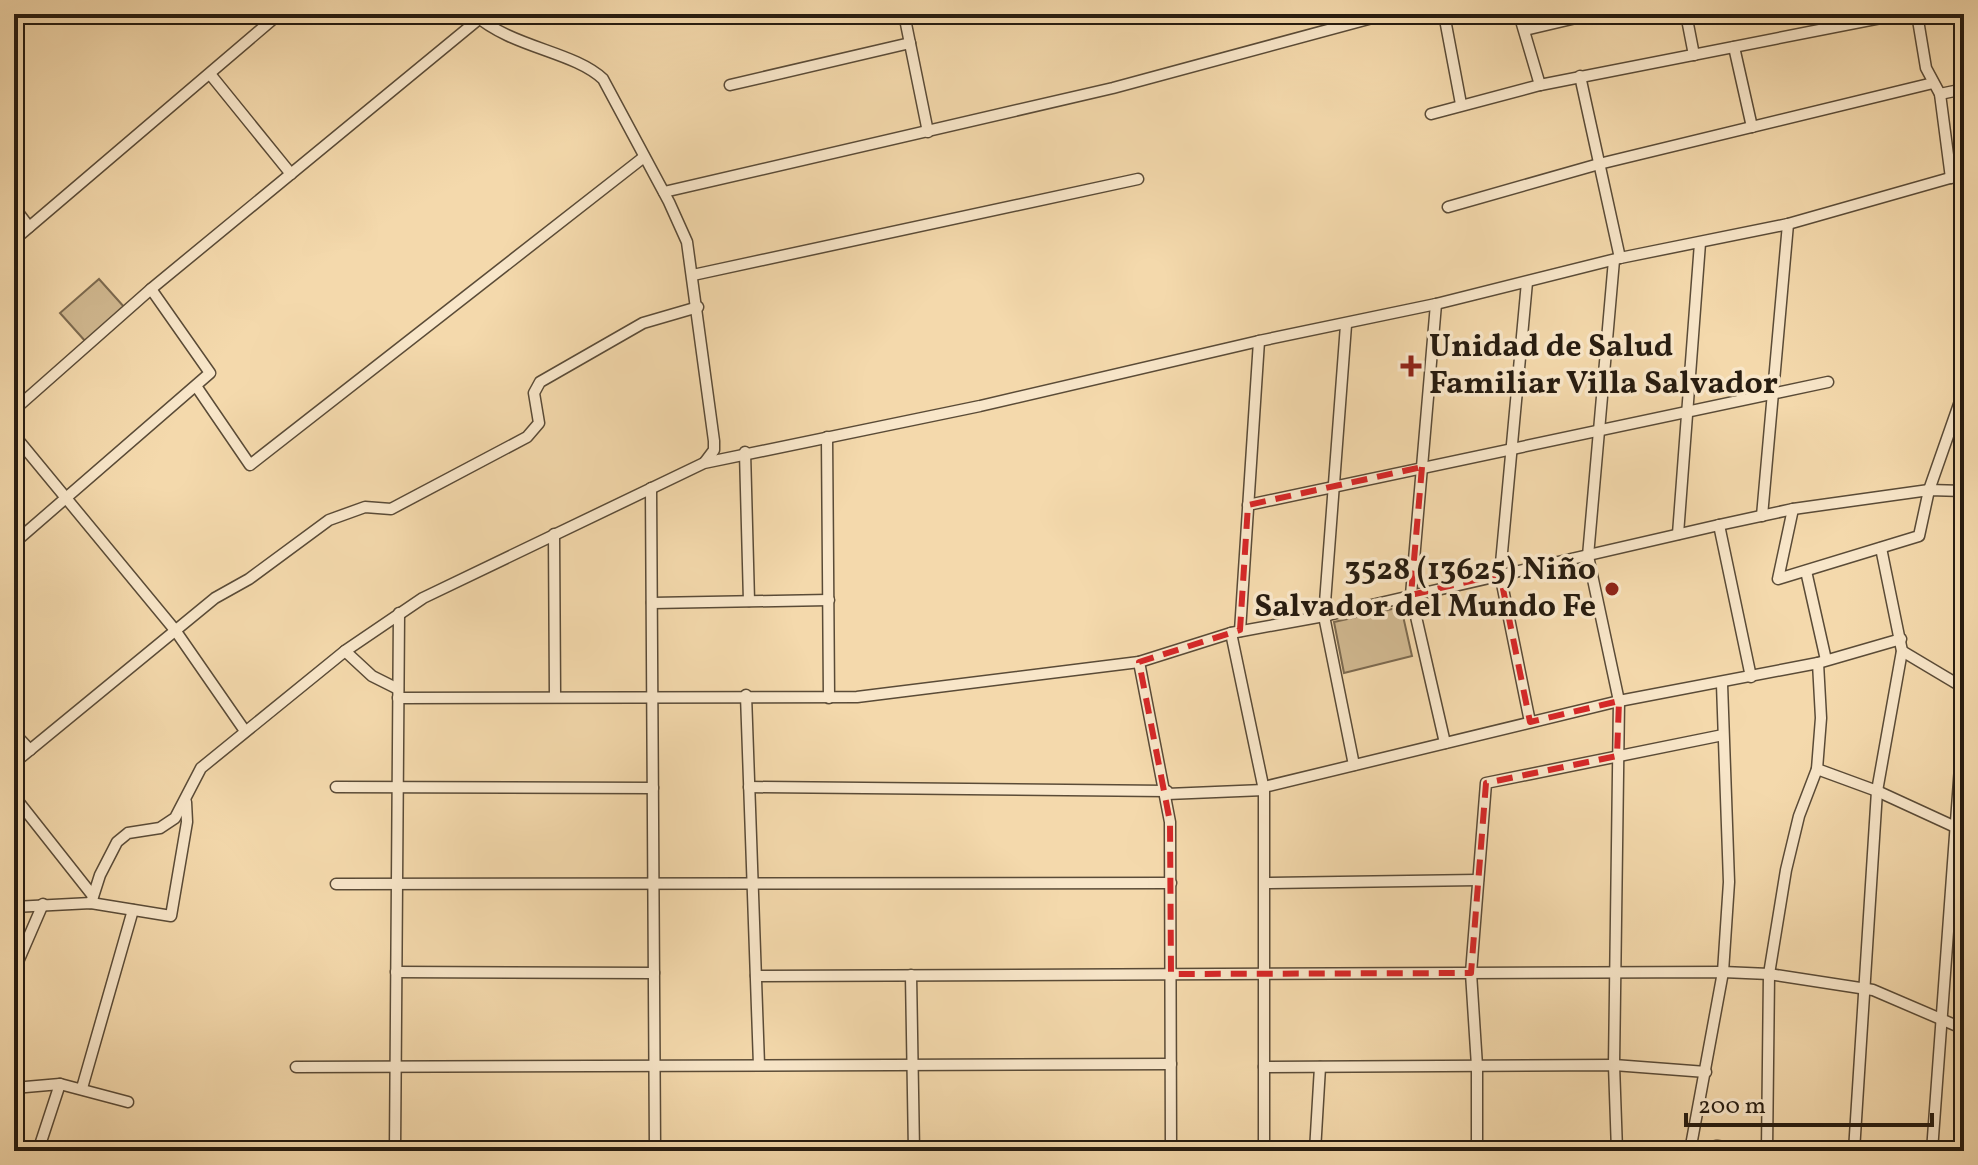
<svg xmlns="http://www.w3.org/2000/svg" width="1978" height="1165" viewBox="0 0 1978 1165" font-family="Vollkorn,serif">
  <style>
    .green { fill: #d1b991; stroke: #7c6a50; stroke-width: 2 }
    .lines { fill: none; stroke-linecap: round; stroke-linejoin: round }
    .minor-casing { stroke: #5a4b37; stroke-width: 13 }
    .minor { stroke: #f8e6c9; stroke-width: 10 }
    .marked { fill: none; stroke: #d62828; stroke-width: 6; stroke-dasharray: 16 10; stroke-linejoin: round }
    .poi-dot { fill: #8f2418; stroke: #f8e6c9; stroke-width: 3 }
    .labels { text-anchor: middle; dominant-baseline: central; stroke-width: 7; stroke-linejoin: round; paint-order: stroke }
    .poi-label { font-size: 32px; font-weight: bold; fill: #271c10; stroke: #f8e6c9; text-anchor: start }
  </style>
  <rect width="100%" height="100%" fill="#f4d9ac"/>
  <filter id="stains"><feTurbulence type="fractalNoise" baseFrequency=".0025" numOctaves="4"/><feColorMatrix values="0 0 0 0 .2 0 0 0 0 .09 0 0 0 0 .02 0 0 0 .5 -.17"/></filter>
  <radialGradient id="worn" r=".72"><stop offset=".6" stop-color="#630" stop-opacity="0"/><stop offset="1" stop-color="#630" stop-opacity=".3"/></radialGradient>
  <g class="green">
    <path d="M99 279 125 308 86 342 60 313Z"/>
    <path d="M1401 607 1412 656 1344 673 1334 622Z"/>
  </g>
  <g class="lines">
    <defs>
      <g id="minor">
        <path d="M474 14C512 48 573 51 603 79L669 202 687 242 714 441V450L705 462"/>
        <path d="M585 14 588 18 602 14"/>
        <path d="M904 14 928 132"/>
        <path d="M1444 14 1461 104"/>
        <path d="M1519 14 1540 85"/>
        <path d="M1686 14 1694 55"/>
        <path d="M1917 14 1926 68 1940 94 1951 178"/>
        <path d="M1525 30 1593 14"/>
        <path d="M1734 47 1752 127"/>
        <path d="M210 74 291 174"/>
        <path d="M1580 76 1620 258"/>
        <path d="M730 85 910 43"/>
        <path d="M1940 94 1964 89"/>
        <path d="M1431 114 1540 85 1901 14"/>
        <path d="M664 192 1113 88 1387 14"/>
        <path d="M14 207 29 227"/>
        <path d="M1448 207 1599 164 1933 83"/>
        <path d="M14 240 279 14"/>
        <path d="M1614 260 1588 556 1619 701 1614 1065 1617 1151"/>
        <path d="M693 275 1138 179"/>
        <path d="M1527 282 1500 574 1530 722"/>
        <path d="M1436 304 1411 595 1445 743"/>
        <path d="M1346 325 1324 616 1354 765"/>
        <path d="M196 386 250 465 644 157"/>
        <path d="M14 410 151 289 479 19"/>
        <path d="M14 435 175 630 245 731"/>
        <path d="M827 437 829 698"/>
        <path d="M745 452 749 601"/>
        <path d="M651 488 655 1151"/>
        <path d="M1248 505 1828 382"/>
        <path d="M1793 509 1778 579 1919 536 1929 490 1964 390"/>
        <path d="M1762 516 1788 224"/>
        <path d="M1719 525 1751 677"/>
        <path d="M554 534 555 696"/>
        <path d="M1678 534 1700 243"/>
        <path d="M14 543 210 373 151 289"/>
        <path d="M1806 571 1826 660"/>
        <path d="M652 603 829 600"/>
        <path d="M1240 631 1259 341"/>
        <path d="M1231 633 1264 790V1151"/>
        <path d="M345 651 372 676 398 689"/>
        <path d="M1902 651 1964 688"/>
        <path d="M1139 662 1170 822 1171 1151"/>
        <path d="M746 695 759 1065"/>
        <path d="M398 698 857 697 1139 662 1231 633 1324 616 1719 525 1793 509 1929 490 1964 491"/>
        <path d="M14 733 30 750"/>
        <path d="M14 763 215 598 249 579 329 520 365 507 391 509 527 437 539 423 534 393 540 382 643 323 698 307"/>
        <path d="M1817 769 1877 791 1964 831"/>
        <path d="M336 787 653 788"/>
        <path d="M749 787 1167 791"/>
        <path d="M1264 787 1619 701 1818 663 1901 639"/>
        <path d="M1167 794 1264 790"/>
        <path d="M14 796 93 896"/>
        <path d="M1267 883 1478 880"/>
        <path d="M336 884 1171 883"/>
        <path d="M91 903 100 875 117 842 128 833 160 828 175 818 201 768 345 651 423 598 704 463 980 406 1259 341 1436 304 1620 258 1788 224 1964 174"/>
        <path d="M14 907 91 903 171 916 187 822 186 802"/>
        <path d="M14 971 43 904"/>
        <path d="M396 972 654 973"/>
        <path d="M911 975 914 1151"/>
        <path d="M756 976 1723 972 1769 974 1873 990 1964 1029"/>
        <path d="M296 1067 1171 1064"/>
        <path d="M1264 1067 1614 1065 1706 1072"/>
        <path d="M14 1088 60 1084 128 1102"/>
        <path d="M82 1088 133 910"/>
        <path d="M38 1151 60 1084"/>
        <path d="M395 1151 399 613"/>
        <path d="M1315 1151 1320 1067"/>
        <path d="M1477 1151V1066L1471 973 1486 783 1723 735"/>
        <path d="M1690 1151 1723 972 1729 882 1722 684"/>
        <path d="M1690 1151 1717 1146 1756 1151"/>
        <path d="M1767 1151 1769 974 1786 870 1799 816 1817 769 1821 718 1818 663"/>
        <path d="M1854 1151 1877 791 1902 651 1881 548"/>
        <path d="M1932 1151 1964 712"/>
      </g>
    </defs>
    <use href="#minor" class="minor-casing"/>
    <use href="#minor" class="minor"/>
  </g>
  <path class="marked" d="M1422 467 1411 595 1500 574 1530 722 1619 701 1617 756 1486 783 1471 973 1171 974 1170 822 1139 662 1240 630 1248 505Z"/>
  <g class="poi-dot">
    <path d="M1407 354h8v8h8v8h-8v8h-8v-8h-8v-8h8z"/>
    <circle cx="1612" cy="589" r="8"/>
  </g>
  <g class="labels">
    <g class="poi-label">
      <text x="1429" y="348">Unidad de Salud<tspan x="1429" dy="37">Familiar Villa Salvador</tspan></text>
      <text x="1596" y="571" text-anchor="end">3528 (13625) Niño<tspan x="1596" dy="37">Salvador del Mundo Fe</tspan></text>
    </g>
  </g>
  <rect width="1978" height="1165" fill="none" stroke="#f4d9ac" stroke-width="48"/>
  <rect x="16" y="16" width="1946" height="1133" fill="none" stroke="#271c10" stroke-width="4"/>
  <rect x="24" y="24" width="1930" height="1117" fill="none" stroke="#271c10" stroke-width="2"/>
  <path d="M1686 1113v12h246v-12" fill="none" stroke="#271c10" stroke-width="4"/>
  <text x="1698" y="1113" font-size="24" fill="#271c10" stroke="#f8e6c9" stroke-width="6" paint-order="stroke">200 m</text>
  <rect width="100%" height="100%" filter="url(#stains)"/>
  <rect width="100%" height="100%" fill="url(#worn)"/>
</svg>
